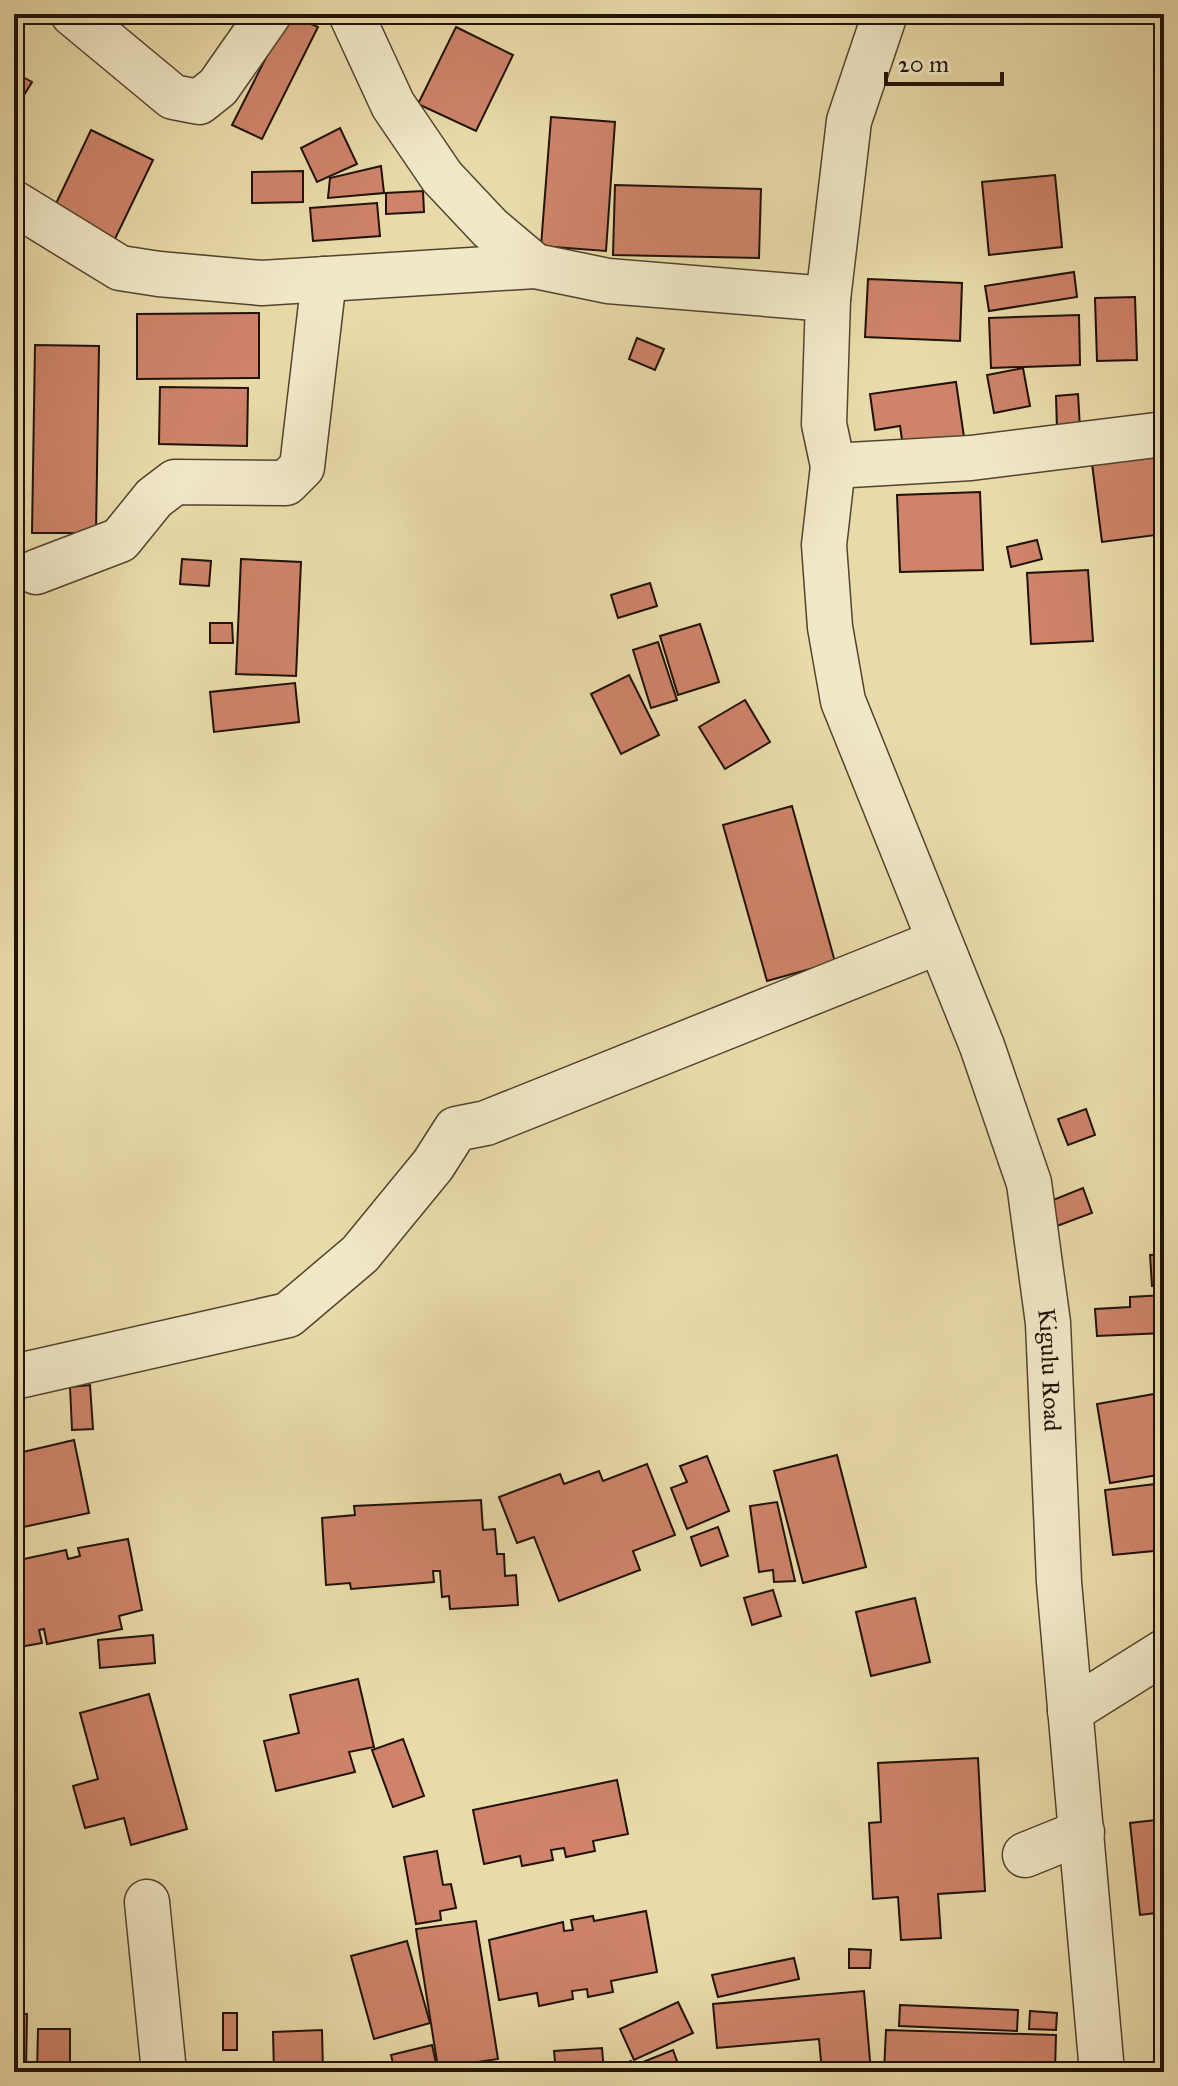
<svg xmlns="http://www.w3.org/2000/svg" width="1178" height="2086" viewBox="0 0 1178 2086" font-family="'IM FELL Great Primer',serif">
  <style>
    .building { fill: #ce836a; stroke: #201208; stroke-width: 2 }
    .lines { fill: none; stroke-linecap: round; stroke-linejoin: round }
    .minor-casing { stroke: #524430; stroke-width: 47 }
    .minor { stroke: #f1e8c7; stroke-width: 44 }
    .labels { text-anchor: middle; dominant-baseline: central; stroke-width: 7; stroke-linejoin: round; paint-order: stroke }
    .street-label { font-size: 24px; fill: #201208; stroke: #f1e8c7 }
  </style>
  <rect width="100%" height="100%" fill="#e9dba9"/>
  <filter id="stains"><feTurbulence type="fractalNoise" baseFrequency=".0025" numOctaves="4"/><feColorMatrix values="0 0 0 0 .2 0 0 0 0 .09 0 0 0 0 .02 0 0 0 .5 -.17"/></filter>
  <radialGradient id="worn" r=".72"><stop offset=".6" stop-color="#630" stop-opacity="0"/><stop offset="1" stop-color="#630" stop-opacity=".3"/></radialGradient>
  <g class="building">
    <path d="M288 14 318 27 262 139 232 125Z"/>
    <path d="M1157 14H1164V39L1159 40Z"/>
    <path d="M456 27 513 55 476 131 418 104Z"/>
    <path d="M1158 59H1164V114Z"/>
    <path d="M14 72 32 82 14 111Z"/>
    <path d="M551 117 615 122 606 251 541 246Z"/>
    <path d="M340 128 357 164 317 182 301 148Z"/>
    <path d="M91 130 153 160 113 243 51 214Z"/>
    <path d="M381 166 384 193 328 198 330 178Z"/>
    <path d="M303 171V202L252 203V172Z"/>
    <path d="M1055 175 1062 247 989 255 982 182Z"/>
    <path d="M615 185 761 189 759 258 613 255Z"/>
    <path d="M423 191 424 212 386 214V193Z"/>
    <path d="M377 203 380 236 313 241 310 208Z"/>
    <path d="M1074 272 1077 297 989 311 985 286Z"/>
    <path d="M868 279 962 283 960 341 865 337Z"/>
    <path d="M1135 297 1137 360 1097 361 1095 298Z"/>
    <path d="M259 313V378L137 379V314Z"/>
    <path d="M1079 315 1080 365 991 368 989 318Z"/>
    <path d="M637 338 664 349 655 370 629 359Z"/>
    <path d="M35 345 99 346 96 533H32Z"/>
    <path d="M1023 368 1030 406 994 413 987 375Z"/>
    <path d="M956 382 965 444 904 453 900 426 875 430 870 394Z"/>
    <path d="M160 387 248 388 247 446 159 444Z"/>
    <path d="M1078 394 1080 428 1057 429 1056 396Z"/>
    <path d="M1159 448 1164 534 1102 542 1091 456Z"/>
    <path d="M980 492 983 570 900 572 897 495Z"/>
    <path d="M1037 540 1042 559 1011 567 1007 547Z"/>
    <path d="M182 559 211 561 209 586 180 584Z"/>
    <path d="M241 559 301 562 296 676 236 674Z"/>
    <path d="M1088 570 1093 641 1031 644 1027 573Z"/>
    <path d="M650 583 657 606 618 618 611 595Z"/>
    <path d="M210 623H232L233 643H210Z"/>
    <path d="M700 624 719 682 678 695 660 636Z"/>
    <path d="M658 642 677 700 651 708 633 650Z"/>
    <path d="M629 675 659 735 621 754 591 694Z"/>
    <path d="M295 683 299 722 214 732 210 692Z"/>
    <path d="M745 700 770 742 725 769 699 727Z"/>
    <path d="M792 806 835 962 767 981 723 825Z"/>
    <path d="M19 979 24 1011 14 1013V980Z"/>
    <path d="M1086 1109 1095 1135 1068 1145 1058 1119Z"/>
    <path d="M1164 1153V1175L1158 1155Z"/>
    <path d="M1083 1188 1092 1213 1057 1226 1048 1202Z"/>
    <path d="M1164 1254V1285L1152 1286 1150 1255Z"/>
    <path d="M1164 1295V1333L1097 1336 1095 1309 1130 1307V1297Z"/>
    <path d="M90 1385 93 1429 72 1430 70 1387Z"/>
    <path d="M1154 1394 1164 1474 1110 1483 1097 1404Z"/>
    <path d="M74 1440 89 1513 14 1529V1454Z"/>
    <path d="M837 1455 866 1567 803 1583 774 1471Z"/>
    <path d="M707 1456 729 1511 687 1529 671 1488 687 1482 680 1466Z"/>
    <path d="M647 1464 675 1535 633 1551 640 1570 559 1601 534 1537 517 1543 499 1497 560 1474 564 1484 599 1471 603 1481Z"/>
    <path d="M1164 1483V1550L1113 1555 1105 1490Z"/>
    <path d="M481 1500 483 1530 495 1529 497 1554H504L505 1576 516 1575 518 1605 450 1609 449 1596 442 1597 440 1571H433L434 1582 351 1589 350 1583 326 1585 322 1518 355 1515 354 1506Z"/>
    <path d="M777 1502 795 1581 774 1582 773 1570 759 1572 750 1506Z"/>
    <path d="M718 1527 728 1556 701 1566 691 1537Z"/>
    <path d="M128 1539 142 1610 119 1616 122 1629 47 1644 44 1629 39 1630 42 1643 14 1648V1565L19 1564V1560L66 1550 68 1559 80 1556 78 1548Z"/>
    <path d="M773 1590 781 1616 752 1625 744 1598Z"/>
    <path d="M915 1598 930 1662 871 1676 856 1612Z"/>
    <path d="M153 1635 155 1663 100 1668 98 1640Z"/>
    <path d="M358 1679 374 1747 349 1752 355 1772 276 1791 264 1741 299 1733 290 1695Z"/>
    <path d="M149 1694 187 1829 131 1845 124 1818 85 1828 73 1786 98 1779 80 1713Z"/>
    <path d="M403 1739 424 1796 393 1807 372 1750Z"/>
    <path d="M978 1758 985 1891 938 1894 941 1938 901 1940 898 1897 873 1899 869 1823 881 1822 878 1763Z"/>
    <path d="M617 1780 628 1834 593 1841 595 1851 566 1857 564 1848 551 1850 553 1860 522 1866 520 1856 484 1864 473 1810Z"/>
    <path d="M1164 1819V1912L1140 1915 1130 1823Z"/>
    <path d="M437 1851 443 1885 451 1884 456 1908 440 1911 441 1920 416 1924 404 1857Z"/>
    <path d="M646 1911 657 1972 611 1981 613 1992 588 1997 587 1989 572 1991 573 1999 539 2006 537 1993 499 2000 489 1940 563 1922 564 1931 573 1930 571 1920 593 1916 594 1921Z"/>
    <path d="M476 1921 498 2059 438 2068 416 1929Z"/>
    <path d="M407 1941 430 2023 374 2039 351 1956Z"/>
    <path d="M849 1949 871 1950 870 1968H849Z"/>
    <path d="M794 1958 799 1979 718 1997 712 1975Z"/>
    <path d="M864 1991 871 2072H822L819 2039 717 2048 713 2004Z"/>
    <path d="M678 2002 693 2033 634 2060 620 2029Z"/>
    <path d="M900 2005 1018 2010 1017 2031 899 2026Z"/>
    <path d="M1030 2011 1057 2013 1056 2030 1029 2029Z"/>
    <rect x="223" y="2013" width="14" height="37"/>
    <path d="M14 2014H27L26 2072H14Z"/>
    <path d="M38 2029H70V2072H37Z"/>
    <path d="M322 2030 323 2072H274L273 2032Z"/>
    <path d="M886 2030 1056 2035 1055 2072H884Z"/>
    <path d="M432 2045 438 2072H395L391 2055Z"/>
    <path d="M602 2048 604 2072H556L554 2051Z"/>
    <path d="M673 2050 681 2072 606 2070 631 2061 633 2066Z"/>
  </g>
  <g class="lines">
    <defs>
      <g id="minor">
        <path d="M73 14 173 97 199 102 218 87 269 14"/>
        <path d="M351 14 393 105 442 177 490 228 535 266 608 281 828 299"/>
        <path id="s1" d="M885 14 849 121 828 299 824 424 833 466 824 545 830 627 843 701 982 1046 1029 1183 1048 1323 1059 1582 1102 2072"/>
        <path d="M14 203 120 268 159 274 262 283 535 266"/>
        <path d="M833 466 971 458 1164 434"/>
        <path d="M36 572 120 540 154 498 175 482 286 483 302 467 324 279"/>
        <path d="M14 1377 288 1315 360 1254 433 1165 456 1129 486 1123 938 942"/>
        <path d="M1070 1711 1164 1652"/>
        <path d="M1025 1855 1082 1832"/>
        <path d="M147 1902 164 2072"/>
      </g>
    </defs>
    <use href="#minor" class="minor-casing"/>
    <use href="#minor" class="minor"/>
  </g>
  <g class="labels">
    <g class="street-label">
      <text stroke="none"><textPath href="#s1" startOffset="1402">Kigulu Road</textPath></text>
    </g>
  </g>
  <rect width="1178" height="2086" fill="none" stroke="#e9dba9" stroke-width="48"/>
  <rect x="16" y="16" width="1146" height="2054" fill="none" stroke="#201208" stroke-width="4"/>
  <rect x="24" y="24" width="1130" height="2038" fill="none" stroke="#201208" stroke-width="2"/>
  <path d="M886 72v12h116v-12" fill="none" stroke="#201208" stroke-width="4"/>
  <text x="898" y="72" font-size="24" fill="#201208" stroke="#f1e8c7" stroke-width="6" paint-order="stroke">20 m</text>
  <rect width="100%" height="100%" filter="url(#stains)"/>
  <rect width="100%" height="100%" fill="url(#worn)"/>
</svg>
